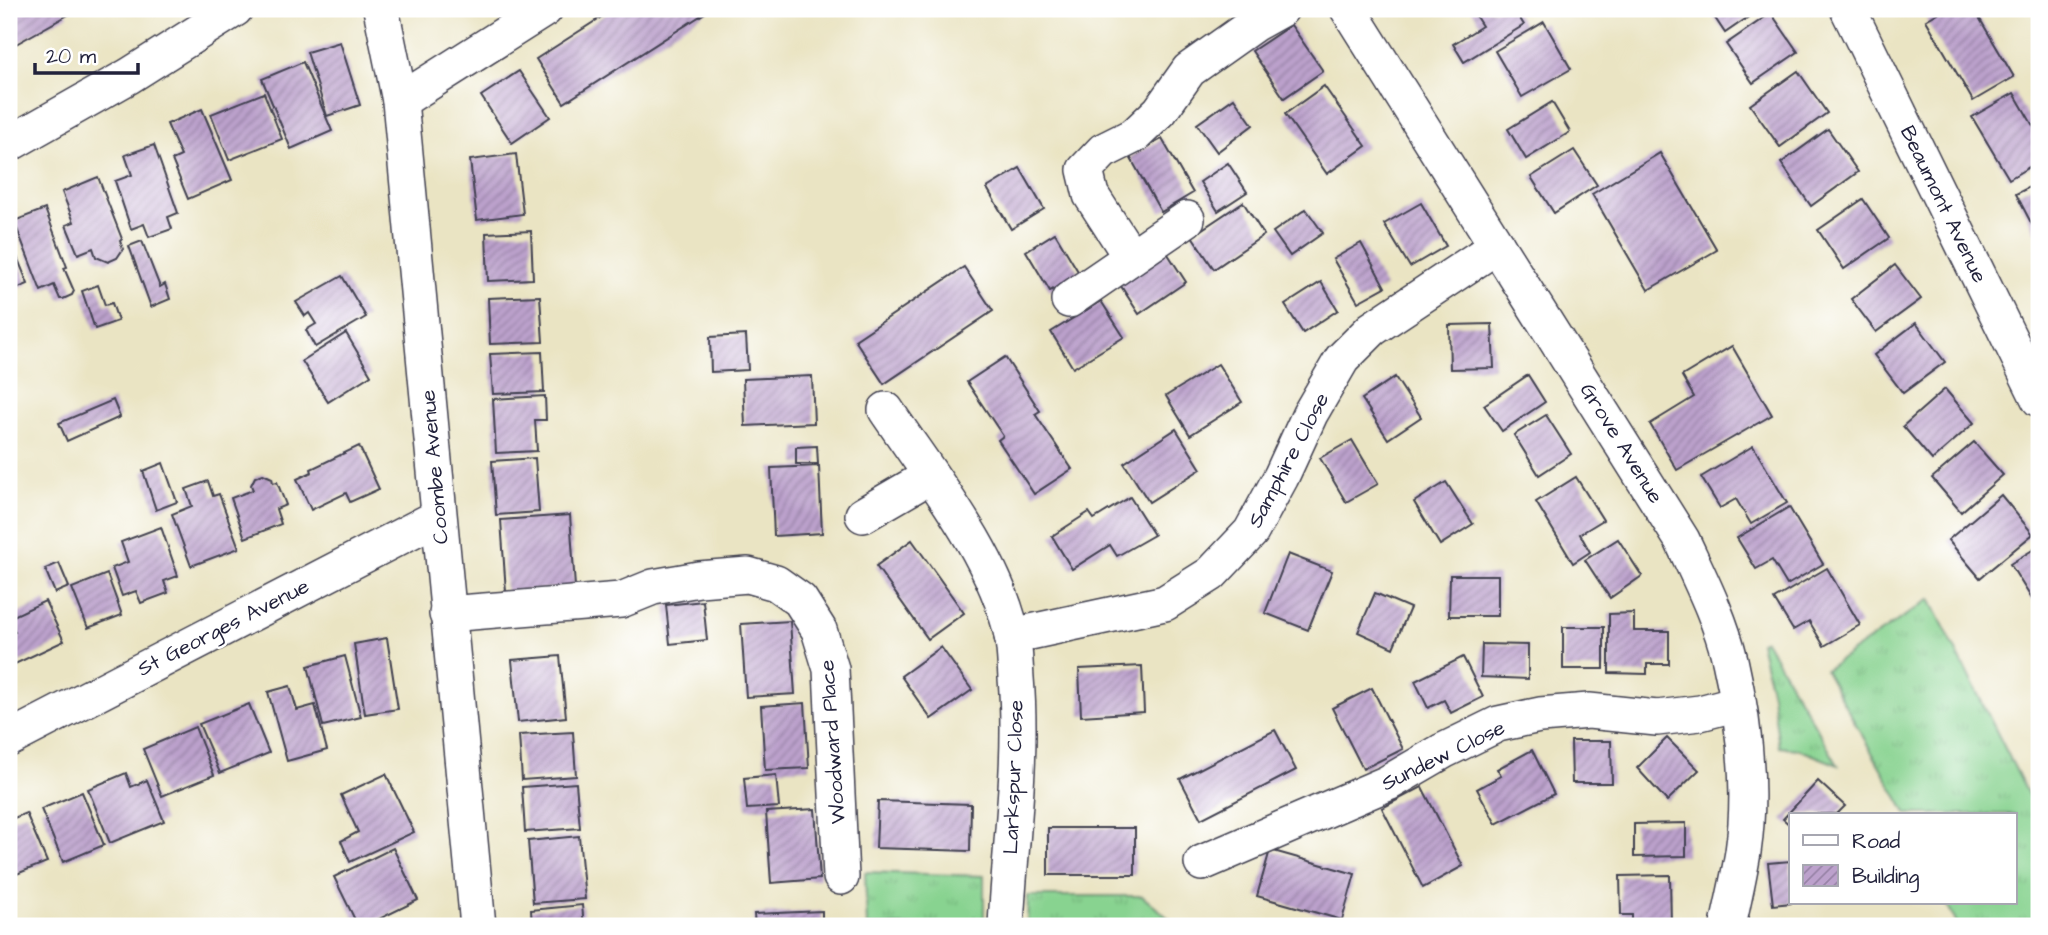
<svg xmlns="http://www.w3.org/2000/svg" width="2048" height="935" font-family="'Architects Daughter',sans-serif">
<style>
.grass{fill:url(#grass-tufts);stroke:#557a66;stroke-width:2}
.building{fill:url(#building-hatch)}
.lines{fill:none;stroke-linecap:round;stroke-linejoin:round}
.street-casing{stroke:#403f4f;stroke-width:38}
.street{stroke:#fff;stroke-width:35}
.labels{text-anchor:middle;stroke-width:5;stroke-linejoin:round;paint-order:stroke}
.street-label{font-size:21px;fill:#22223b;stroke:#fff}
</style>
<defs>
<pattern id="grass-tufts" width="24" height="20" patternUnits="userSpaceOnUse" patternTransform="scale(1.75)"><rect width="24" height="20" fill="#88d390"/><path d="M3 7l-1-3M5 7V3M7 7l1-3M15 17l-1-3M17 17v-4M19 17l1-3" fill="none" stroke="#75b57d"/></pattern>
<pattern id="building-hatch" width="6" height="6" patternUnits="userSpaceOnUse" patternTransform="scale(1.75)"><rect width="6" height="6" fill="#bca1cc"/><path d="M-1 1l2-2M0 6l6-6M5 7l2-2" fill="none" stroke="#9883a7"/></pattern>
</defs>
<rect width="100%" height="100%" fill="#fff"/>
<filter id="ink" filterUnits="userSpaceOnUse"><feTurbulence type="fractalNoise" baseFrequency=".0143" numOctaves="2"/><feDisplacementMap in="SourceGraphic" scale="14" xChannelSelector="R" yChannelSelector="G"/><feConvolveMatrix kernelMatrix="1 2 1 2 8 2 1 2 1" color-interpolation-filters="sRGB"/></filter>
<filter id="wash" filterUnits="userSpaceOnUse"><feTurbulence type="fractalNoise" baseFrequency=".00686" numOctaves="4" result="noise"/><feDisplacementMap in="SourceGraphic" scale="28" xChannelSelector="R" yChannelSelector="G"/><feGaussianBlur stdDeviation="1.57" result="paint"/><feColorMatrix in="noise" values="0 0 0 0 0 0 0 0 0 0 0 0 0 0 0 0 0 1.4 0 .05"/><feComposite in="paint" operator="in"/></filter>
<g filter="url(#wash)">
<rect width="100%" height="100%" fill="#eae4c3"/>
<g class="grass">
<polygon points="1930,599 2039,816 2039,926 1958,926 1946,902 2015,902 2015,814 1907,814 1825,670"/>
<polygon points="1765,640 1838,765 1798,749 1779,747 1772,695 1760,642"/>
<polygon points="865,872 984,876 984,926 867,926"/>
<polygon points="1028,896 1142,896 1178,926 1027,926"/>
</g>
<g id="blocks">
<g class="building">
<polygon points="9,9 64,9 68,15 16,44 9,32"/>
<polygon points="614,9 711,9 564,103 536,59"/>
<polygon points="1471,9 1514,9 1524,25 1464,62 1453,44 1482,26"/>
<polygon points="1709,9 1760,9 1725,33"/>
<polygon points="1945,9 1974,9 2014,77 1973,101 1926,20"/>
<polygon points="1771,13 1798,52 1753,83 1726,44"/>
<polygon points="1544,22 1571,69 1522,97 1495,51"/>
<polygon points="1291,25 1323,71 1284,98 1252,51"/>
<polygon points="340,42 360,105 327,116 307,52"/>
<polygon points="303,62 332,131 291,149 262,79"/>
<polygon points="519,71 550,117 512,143 481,96"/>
<polygon points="1798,71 1827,113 1780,147 1750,105"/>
<polygon points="1324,86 1366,146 1327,174 1285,114"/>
<polygon points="264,93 282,139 229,160 211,114"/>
<polygon points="2014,93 2039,136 2039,161 2009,179 1972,117"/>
<polygon points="1234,98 1253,125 1217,152 1197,124"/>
<polygon points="1552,102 1570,132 1526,159 1508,129"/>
<polygon points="202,109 232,180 188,199 172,160 181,156 167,124"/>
<polygon points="1828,129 1858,172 1811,206 1781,163"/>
<polygon points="1162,139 1193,193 1161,212 1130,157"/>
<polygon points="154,145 178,213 168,217 172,229 149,237 144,224 131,229 115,181 132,175 125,155"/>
<polygon points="1574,150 1597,185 1554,213 1531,177"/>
<polygon points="1660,153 1717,250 1648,290 1592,194"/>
<polygon points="516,154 523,214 477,220 470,160"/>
<polygon points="1228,163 1247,192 1218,211 1200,182"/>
<polygon points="1020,168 1044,209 1011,229 987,188"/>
<polygon points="98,177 122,239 120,241 123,249 117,258 108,262 96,257 93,248 78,254 66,225 74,222 62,192"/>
<polygon points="2039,182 2039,238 2016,194"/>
<polygon points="1863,199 1889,238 1844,269 1818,230"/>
<polygon points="1243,202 1264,235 1214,269 1192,236"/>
<polygon points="1421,203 1446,246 1410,267 1384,224"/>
<polygon points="45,209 67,267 64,268 74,291 72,295 63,299 60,299 54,285 41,291 14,221"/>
<polygon points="1306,209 1323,233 1290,256 1273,232"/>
<polygon points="531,231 533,279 488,281 486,233"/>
<polygon points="1055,233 1079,273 1050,291 1026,251"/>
<polygon points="9,237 28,284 9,292"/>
<polygon points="142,241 160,287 165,284 170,299 151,307 129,246"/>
<polygon points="1361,243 1385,287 1358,302 1333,259"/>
<polygon points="1166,251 1186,282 1139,314 1119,283"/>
<polygon points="1895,265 1921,299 1876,332 1851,299"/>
<polygon points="964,267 993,311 884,384 855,340"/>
<polygon points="342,276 366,317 315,347 306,330 316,324 309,313 305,316 296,302"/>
<polygon points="1321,282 1338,310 1303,333 1285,305"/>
<polygon points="98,285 105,305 112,303 118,321 95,329 82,291"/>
<polygon points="540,296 543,342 490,344 488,298"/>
<polygon points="1101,301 1124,337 1073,368 1051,332"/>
<polygon points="1916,323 1945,362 1903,393 1874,355"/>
<polygon points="1492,324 1494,368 1450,369 1449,325"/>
<polygon points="346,333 371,375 328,402 302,361"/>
<polygon points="746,335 748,370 711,372 710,337"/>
<polygon points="1732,346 1772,415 1677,470 1650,424 1694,397 1682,376"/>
<polygon points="542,352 544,392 493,394 490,354"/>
<polygon points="1005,357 1040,411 1035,414 1072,469 1034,494 998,440 1003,436 967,382"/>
<polygon points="1218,364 1242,402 1190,435 1166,396"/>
<polygon points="1528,375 1545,402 1502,431 1484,405"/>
<polygon points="812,376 814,423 745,426 743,379"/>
<polygon points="1395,377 1421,417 1388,439 1362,399"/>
<polygon points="1945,389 1974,423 1932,460 1903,426"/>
<polygon points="545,396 546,420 535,420 537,451 496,453 493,399"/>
<polygon points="113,400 120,417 67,441 59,423"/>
<polygon points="1546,415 1571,454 1539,475 1514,435"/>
<polygon points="1176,429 1201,469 1149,502 1124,463"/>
<polygon points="1352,440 1378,484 1346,502 1320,458"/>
<polygon points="1974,442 2003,475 1961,512 1932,478"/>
<polygon points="359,446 379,489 350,502 346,493 311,510 297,479 312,472 311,469"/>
<polygon points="817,446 818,464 796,464 796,447"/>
<polygon points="1753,446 1787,503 1751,524 1736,499 1720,508 1701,477"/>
<polygon points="535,458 539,512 496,515 492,461"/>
<polygon points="163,463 177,502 156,510 143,471"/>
<polygon points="819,466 822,533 774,536 771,468"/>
<polygon points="263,474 272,478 273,483 277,482 286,505 276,509 281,524 245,538 231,498 253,490 251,485 255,477"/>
<polygon points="1576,477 1603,520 1580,534 1590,552 1573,563 1536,502"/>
<polygon points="208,481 213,496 219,494 239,548 191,566 172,514 192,506 186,489"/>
<polygon points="1446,482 1473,524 1440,545 1414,502"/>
<polygon points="2001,495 2033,534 1980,578 1948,540"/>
<polygon points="1130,497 1154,535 1117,556 1110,545 1072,569 1052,536 1089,512 1094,519"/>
<polygon points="1789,507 1823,564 1787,585 1772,560 1756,569 1737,538"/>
<polygon points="570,515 575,587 506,592 501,520"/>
<polygon points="161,527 178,576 164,581 168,593 141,603 136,591 122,596 112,568 128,562 121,542"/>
<polygon points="1618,539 1642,576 1610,598 1585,560"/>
<polygon points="912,540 964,613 928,639 876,566"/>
<polygon points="2039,546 2039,606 2037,607 2010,564"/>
<polygon points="1288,554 1332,571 1308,630 1265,613"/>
<polygon points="59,563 69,587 55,593 45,569"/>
<polygon points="1827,568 1860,625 1824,646 1809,621 1793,630 1774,599"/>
<polygon points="107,574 122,615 88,628 72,588"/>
<polygon points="1450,575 1498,575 1498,616 1449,616"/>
<polygon points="1375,593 1410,608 1393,648 1358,632"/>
<polygon points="45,601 64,641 15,664 9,650 9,635 15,632 9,618"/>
<polygon points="703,601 707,640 670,644 666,605"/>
<polygon points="1634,613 1634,631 1669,631 1669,664 1647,664 1647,674 1609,673 1609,614"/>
<polygon points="790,621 795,694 746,697 741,624"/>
<rect x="1563" y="627" width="41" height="42"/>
<polygon points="387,638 398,709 365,714 354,644"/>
<polygon points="1482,644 1528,645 1528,679 1481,677"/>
<polygon points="941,647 972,690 931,719 901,676"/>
<polygon points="345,656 361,717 323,726 308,666"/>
<polygon points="560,656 566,717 518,722 512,660"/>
<polygon points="1463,657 1483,697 1451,713 1444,700 1428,708 1415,681"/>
<polygon points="1142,666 1144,712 1081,716 1079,669"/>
<polygon points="290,686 297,710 315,705 327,750 287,761 268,692"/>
<polygon points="1372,688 1403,749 1363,769 1332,708"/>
<polygon points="805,703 809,768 765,770 761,706"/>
<polygon points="249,704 269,753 220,773 199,724"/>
<polygon points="195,727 214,775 162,796 143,749"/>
<polygon points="1275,730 1296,770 1201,819 1180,779"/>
<polygon points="573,732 576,776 522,780 519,735"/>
<polygon points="1667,738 1699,770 1667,801 1637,768"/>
<polygon points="1571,741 1611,741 1612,783 1572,783"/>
<polygon points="1532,750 1554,794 1496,824 1477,789 1501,776 1497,769"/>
<polygon points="126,773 131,787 147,780 164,821 110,843 88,789"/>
<polygon points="386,774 414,832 350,862 341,841 358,832 341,795"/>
<polygon points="776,775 779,807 747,809 744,778"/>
<polygon points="1818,781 1845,806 1837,814 1791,814 1791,826 1783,819"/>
<polygon points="576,783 580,828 525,832 522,787"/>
<polygon points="1422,787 1463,866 1423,888 1382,808"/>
<polygon points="82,792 104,845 63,862 41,809"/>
<polygon points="878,801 971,804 970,851 876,848"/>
<polygon points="815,809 820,879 771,883 766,812"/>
<polygon points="26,813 47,862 9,877 9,820"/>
<polygon points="1686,823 1686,856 1634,857 1634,824"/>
<rect x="1048" y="828" width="87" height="47"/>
<polygon points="579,836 585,899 533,903 528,841"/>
<polygon points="393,848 418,900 365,926 358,926 334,877"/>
<polygon points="1270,850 1355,874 1342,920 1257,896"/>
<polygon points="1791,861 1791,903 1773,905 1768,863"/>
<polygon points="1670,875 1671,926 1632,926 1632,915 1621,915 1620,876"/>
<polygon points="582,905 584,926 532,926 531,910"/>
<polygon points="822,911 822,926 755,926 754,914"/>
</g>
</g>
</g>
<g filter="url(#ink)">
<use href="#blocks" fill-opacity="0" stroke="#403f4f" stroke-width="2"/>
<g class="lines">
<g class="street-casing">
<g id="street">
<polyline points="381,9 400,101 478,926"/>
<path d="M1348,9l334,531c18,39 38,78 48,120 14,61 22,130 13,192 -4,25 -10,50 -15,74"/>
<polyline points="1848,9 2039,399"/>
<polyline points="400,101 545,9"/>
<polyline points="9,144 129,76 235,9"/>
<polyline points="1131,257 1091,195 1085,170 1103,151 1135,135 1160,111 1189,70 1254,24 1281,9"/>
<polyline points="1069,300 1187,219"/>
<path d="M886,410c45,67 109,146 126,225 3,14 3,29 4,43 7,83 -6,165 -10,248"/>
<polyline points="863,515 930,476"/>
<polyline points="447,614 621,600 653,587 699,579 748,575 776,583 800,600 819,630 831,669 841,877"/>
<polyline points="1012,636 1165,603 1211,574 1251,532 1281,477 1310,414 1342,359 1372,329 1497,246"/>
<polyline points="9,739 438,517"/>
<polyline points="1202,863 1388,783 1443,751 1498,724 1540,715 1589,711 1657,718 1700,713 1738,703"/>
</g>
</g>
<use href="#street" class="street"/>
</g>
</g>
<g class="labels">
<g class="street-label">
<text transform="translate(1944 204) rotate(64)" y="7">Beaumont Avenue</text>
<text transform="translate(1622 443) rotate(58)" y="7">Grove Avenue</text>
<text transform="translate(1288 460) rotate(-62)" y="7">Samphire Close</text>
<text transform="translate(434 467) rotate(-95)" y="7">Coombe Avenue</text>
<text transform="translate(223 627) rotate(-27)" y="7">St Georges Avenue</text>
<text transform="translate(832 742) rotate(-94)" y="7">Woodward Place</text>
<text transform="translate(1443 755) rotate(-26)" y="7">Sundew Close</text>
<text transform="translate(1013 777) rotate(-88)" y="7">Larkspur Close</text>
</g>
</g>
<rect width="2048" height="935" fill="none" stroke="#fff" stroke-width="35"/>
<rect x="1789" y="813" width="228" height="91" fill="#ffffff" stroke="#a7a7b1" stroke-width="2"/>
<rect x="1803" y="835" width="35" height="10" fill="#ffffff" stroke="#a7a7b1" stroke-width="2"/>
<text x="1852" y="848" font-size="21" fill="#22223b">Road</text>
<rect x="1803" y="865" width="35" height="21" fill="url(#building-hatch)" stroke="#a7a7b1" stroke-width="2"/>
<text x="1852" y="883" font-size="21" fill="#22223b">Building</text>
<path d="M35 63v10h103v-10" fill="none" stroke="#22223b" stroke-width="3.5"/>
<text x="46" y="63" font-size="21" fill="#22223b" stroke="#ffffff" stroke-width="5" paint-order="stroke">20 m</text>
</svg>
